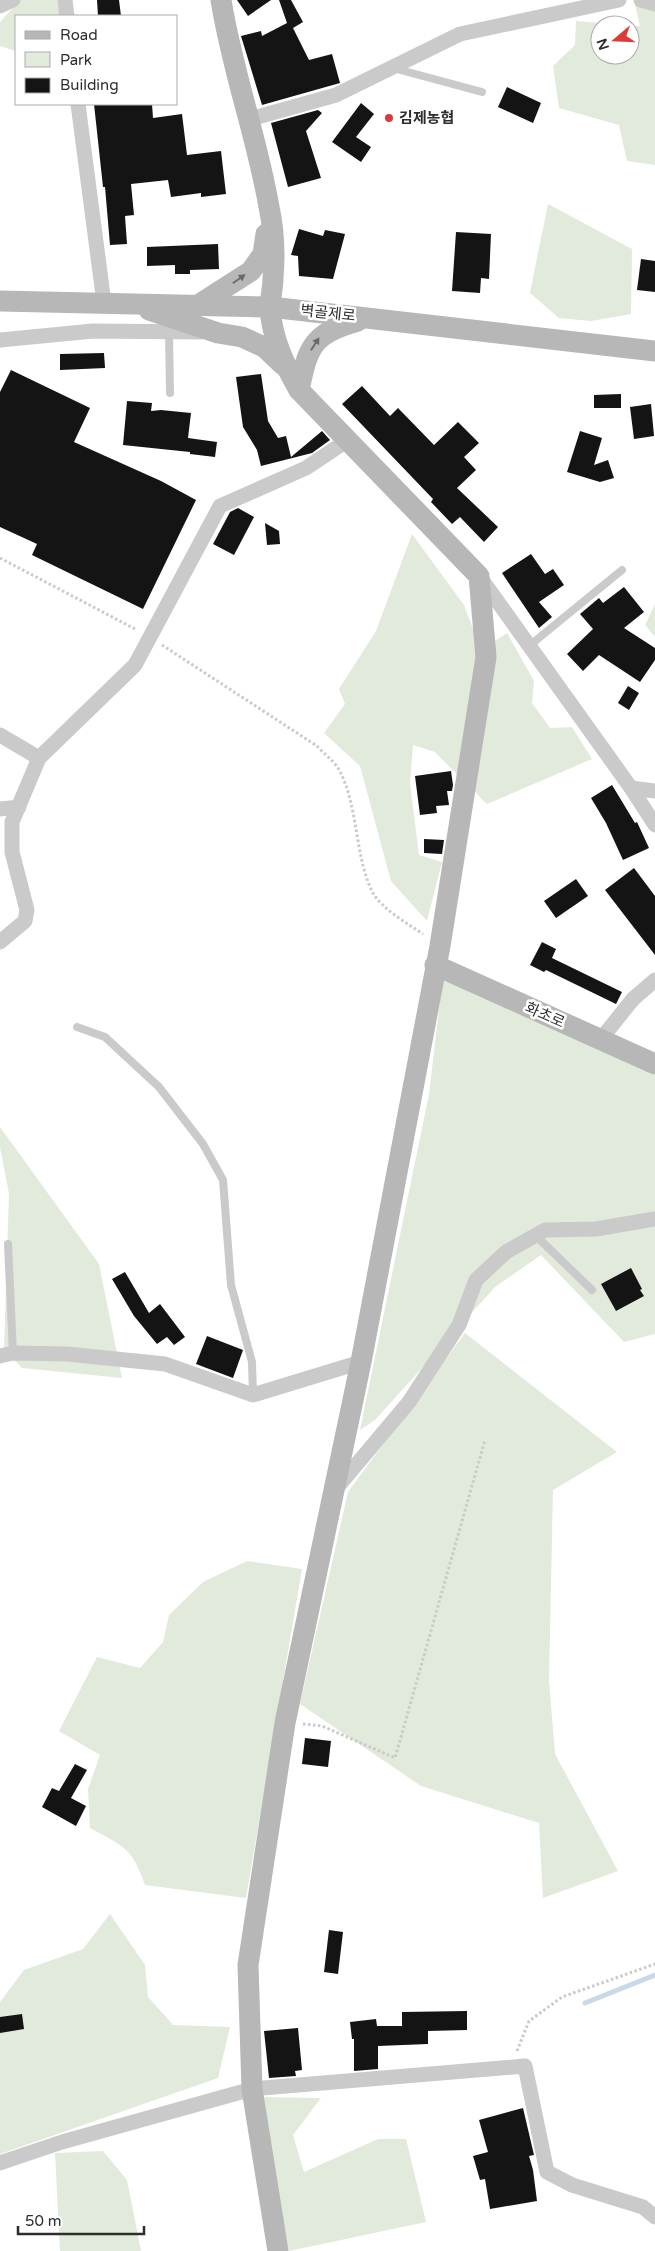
<svg xmlns="http://www.w3.org/2000/svg" width="655" height="2251" font-family="'Varela Round','Noto Sans KR',sans-serif">
<style>
.green{fill:#e1eadb}
.lines{fill:none;stroke-linecap:round;stroke-linejoin:round}
.stream{stroke:#c8d9e9;stroke-width:5}
.building{fill:#141414}
.path{stroke:#cacaca;stroke-width:3;stroke-dasharray:2.5 2.5;stroke-linecap:butt}
.lane{stroke:#cacaca;stroke-width:8}
.street{stroke:#cacaca;stroke-width:15}
.secondary{stroke:#b7b7b7;stroke-width:21}
.oneway{fill:#6b6b6b}
.poi-dot{fill:#db3b38;stroke:#fff;stroke-width:2}
.labels{text-anchor:middle;stroke-width:5;stroke-linejoin:round;paint-order:stroke}
.poi-label{font-size:15px;font-weight:bold;fill:#2d2d2d;stroke:#fff;text-anchor:start}
.street-label{font-size:15px;fill:#2d2d2d;stroke:#fff}
</style>
<rect width="100%" height="100%" fill="#fff"/>
<g class="green">
<polygon points="0,0 71,0 69,16 16,16 16,51 0,46 0,22 14,7"/>
<polygon points="634,0 655,0 655,165 627,161 619,125 559,108 553,66 575,45 576,21 624,25 600,25 600,55 630,55 630,26 640,26"/>
<polygon points="548,204 632,249 631,314 591,321 559,318 530,293"/>
<polygon points="412,534 464,605 481,650 507,633 534,681 532,703 550,728 572,727 592,759 487,804 435,752 413,745 410,783 419,855 442,862 427,921 391,881 360,766 324,733 345,704 339,689 376,631"/>
<polygon points="655,604 655,637 645,625"/>
<polygon points="443,976 595,1046 655,1075 655,1334 624,1342 541,1255 495,1287 375,1420 360,1430 429,1094"/>
<polygon points="0,1127 99,1264 122,1378 22,1368 4,1349 9,1194 0,1147"/>
<polygon points="465,1333 617,1452 553,1490 549,1681 555,1754 618,1871 543,1898 539,1823 421,1786 300,1704 348,1492"/>
<path d="M247,1561l55,8 -56,329 -101,-13c-13,-38 -21,-38 -55,-57l-2,-39 12,-34 -41,-24 38,-74 43,11 23,-26 6,-27 34,-33z"/>
<polygon points="110,1914 145,1965 148,1997 173,2025 230,2027 218,2078 0,2154 0,2002 24,1970 83,1949"/>
<polygon points="260,2097 321,2098 293,2135 304,2172 378,2139 406,2139 426,2222 289,2251"/>
<polygon points="103,2151 127,2180 141,2251 60,2251 55,2153"/>
</g>
<g class="lines">
<polyline class="stream" points="585,2003 655,1975"/>
</g>
<g class="building">
<polygon points="97,0 119,0 121,16 98,16"/>
<polygon points="237,0 271,0 248,16"/>
<polygon points="279,0 291,0 303,22 293,28 309,60 332,54 340,83 262,105 241,36 261,31 262,36 287,23"/>
<polygon points="507,87 541,103 533,123 498,107"/>
<polygon points="361,103 374,114 356,137 371,147 361,162 332,142"/>
<polygon points="94,104 152,104 153,118 182,114 187,155 221,151 226,194 201,197 201,193 171,197 168,180 131,184 134,215 125,216 127,244 110,245 105,187 103,187"/>
<polygon points="318,110 322,113 306,131 321,178 288,187 271,123"/>
<polygon points="299,229 323,236 325,230 345,234 333,279 299,276 298,256 291,255"/>
<polygon points="456,232 491,234 489,279 481,278 480,293 452,291"/>
<polygon points="218,244 219,269 190,270 190,274 175,274 175,265 147,266 147,247"/>
<polygon points="641,259 655,261 655,292 637,290"/>
<polygon points="104,353 105,368 60,370 60,354"/>
<polygon points="11,370 90,408 74,442 161,481 196,500 143,609 32,555 37,544 0,527 0,392"/>
<polygon points="261,374 268,421 278,438 286,436 291,457 322,431 330,440 312,453 261,466 257,450 243,427 236,377"/>
<polygon points="362,386 390,416 398,408 434,445 458,422 479,443 464,457 476,470 457,488 498,527 484,542 460,517 452,524 431,502 433,499 342,404"/>
<polygon points="621,394 621,408 594,408 594,395"/>
<polygon points="127,401 152,403 151,411 161,410 191,413 188,438 217,442 215,457 190,454 190,452 123,445"/>
<polygon points="651,404 654,436 634,439 630,407"/>
<polygon points="580,431 602,438 594,465 608,460 614,478 600,482 567,472"/>
<polygon points="238,508 254,517 234,555 213,544 230,512"/>
<polygon points="265,523 279,531 280,544 267,545"/>
<polygon points="531,554 545,574 553,569 564,585 539,602 552,617 539,628 502,573"/>
<polygon points="624,587 644,612 624,628 655,648 655,660 640,682 599,655 583,671 567,654 593,629 580,614 599,598 603,603"/>
<polygon points="628,686 639,693 629,710 618,703"/>
<polygon points="451,771 453,785 452,791 447,791 449,805 436,806 437,813 420,815 415,776"/>
<polygon points="612,785 635,823 637,822 649,848 623,860 606,823 591,798"/>
<polygon points="424,839 444,840 442,854 424,853"/>
<polygon points="634,868 655,896 655,955 605,890"/>
<polygon points="576,879 588,896 556,918 544,901"/>
<polygon points="542,942 556,949 552,958 622,992 616,1004 546,970 544,972 530,965"/>
<polygon points="631,1268 642,1289 640,1290 644,1296 616,1311 601,1284"/>
<polygon points="125,1272 149,1313 160,1304 185,1337 174,1345 167,1337 157,1344 134,1316 112,1279"/>
<polygon points="207,1336 243,1350 233,1378 196,1364"/>
<polygon points="305,1738 331,1741 328,1767 302,1764"/>
<polygon points="75,1764 87,1770 71,1798 86,1806 76,1826 42,1807 52,1788 59,1791"/>
<polygon points="329,1930 343,1932 338,1974 324,1972"/>
<polygon points="467,2011 467,2030 428,2031 428,2044 378,2046 378,2069 354,2071 354,2039 352,2039 350,2022 376,2019 377,2026 402,2026 402,2012"/>
<polygon points="22,2014 24,2029 0,2033 0,2017"/>
<polygon points="298,2028 302,2070 295,2071 296,2076 269,2078 264,2031"/>
<polygon points="523,2108 534,2155 529,2156 533,2170 537,2201 490,2209 485,2179 480,2180 473,2156 488,2152 479,2120"/>
</g>
<g class="lines">
<g class="path">
<polyline points="0,558 137,630"/>
<path d="M162,645l155,101c6,7 16,14 21,22 21,36 16,89 35,125 9,16 35,31 50,41"/>
<polyline points="303,1724 322,1726 395,1758 485,1440"/>
<polyline points="517,2051 529,2021 562,1997 655,1964"/>
</g>
<g class="lane">
<polyline points="393,68 482,92"/>
<polyline points="169,332 170,393"/>
<polyline points="529,646 622,570"/>
<polyline points="77,1027 105,1037 159,1087 203,1144 223,1180 231,1285 252,1362 253,1395"/>
<polyline points="535,1235 592,1290"/>
<polyline points="8,1244 13,1353"/>
</g>
<g class="street">
<polyline points="65,0 67,16"/>
<polyline points="641,0 655,4"/>
<polyline points="0,6 13,0"/>
<polyline points="78,104 104,303"/>
<polyline points="250,119 336,95 460,34 619,0"/>
<polyline points="0,340 93,331 201,332"/>
<polyline points="480,577 631,788 655,825"/>
<polyline points="0,735 39,758"/>
<polyline points="631,788 655,791"/>
<polyline points="0,809 19,807"/>
<polyline points="0,942 25,921 27,910 12,852 12,822 39,758 135,665 220,506 306,468 348,440"/>
<polyline points="601,1039 633,999 655,980"/>
<polyline points="0,1356 13,1353 67,1354 165,1364 253,1395 361,1362"/>
<polyline points="335,1490 409,1402 459,1325 476,1280 506,1252 545,1230 596,1229 655,1219"/>
<polyline points="0,2163 62,2142 252,2089 525,2066 547,2172 572,2185 643,2207 655,2217"/>
</g>
<g class="secondary">
<path d="M221,0c11,70 36,137 48,207 5,23 6,47 4,71 0,10 -3,21 -3,30 2,30 14,56 29,82l180,186 7,81 -46,289 -79,416 -76,361 -37,242 4,124 26,162"/>
<polyline points="0,301 270,307 655,351"/>
<polyline points="198,305 251,271 263,254 266,234"/>
<polyline points="149,310 218,333 242,337 264,347 283,365"/>
<path d="M299,390c9,-44 14,-57 59,-69"/>
<polyline points="435,965 655,1064"/>
</g>
</g>
<defs><path id="oneway-solid" d="M-6-.8H1V-3.2L6.5 0L1 3.2V.8H-6Z" transform="scale(1.25)"/></defs>
<g class="oneway">
<use href="#oneway-solid" transform="translate(239 279) rotate(-35)"/>
<use href="#oneway-solid" transform="translate(315 344) rotate(-57)"/>
</g>
<circle class="poi-dot" cx="389" cy="118" r="5"/>
<g class="labels">
<g class="poi-label">
<text x="399" y="123">김제농협</text>
</g>
<g class="street-label">
<text transform="translate(328 313) rotate(6)" y="5">벽골제로</text>
<text transform="translate(545 1015) rotate(24)" y="5">화초로</text>
</g>
</g>
<rect x="15" y="15" width="162" height="90" fill="#ffffff" stroke="#ababab"/>
<rect x="25" y="31" width="25" height="8" fill="#b7b7b7" stroke="#ababab"/>
<text x="60" y="40" font-size="15" fill="#2d2d2d">Road</text>
<rect x="25" y="52" width="25" height="15" fill="#e1eadb" stroke="#ababab"/>
<text x="60" y="65" font-size="15" fill="#2d2d2d">Park</text>
<rect x="25" y="78" width="25" height="15" fill="#141414" stroke="#ababab"/>
<text x="60" y="90" font-size="15" fill="#2d2d2d">Building</text>
<g transform="translate(615 40) rotate(251)"><circle r="24" fill="#ffffff" stroke="#ababab"/>
<path d="M0-4L9 19L0 12L-9 19Z" fill="#db3b38"/>
<text y="-8" font-size="14" font-weight="bold" text-anchor="middle" fill="#2d2d2d">N</text>
</g>
<path d="M18 2226v8h126v-8" fill="none" stroke="#2d2d2d" stroke-width="2.5"/>
<text x="25" y="2226" font-size="15" fill="#2d2d2d" stroke="#ffffff" stroke-width="4" paint-order="stroke">50 m</text>
</svg>
